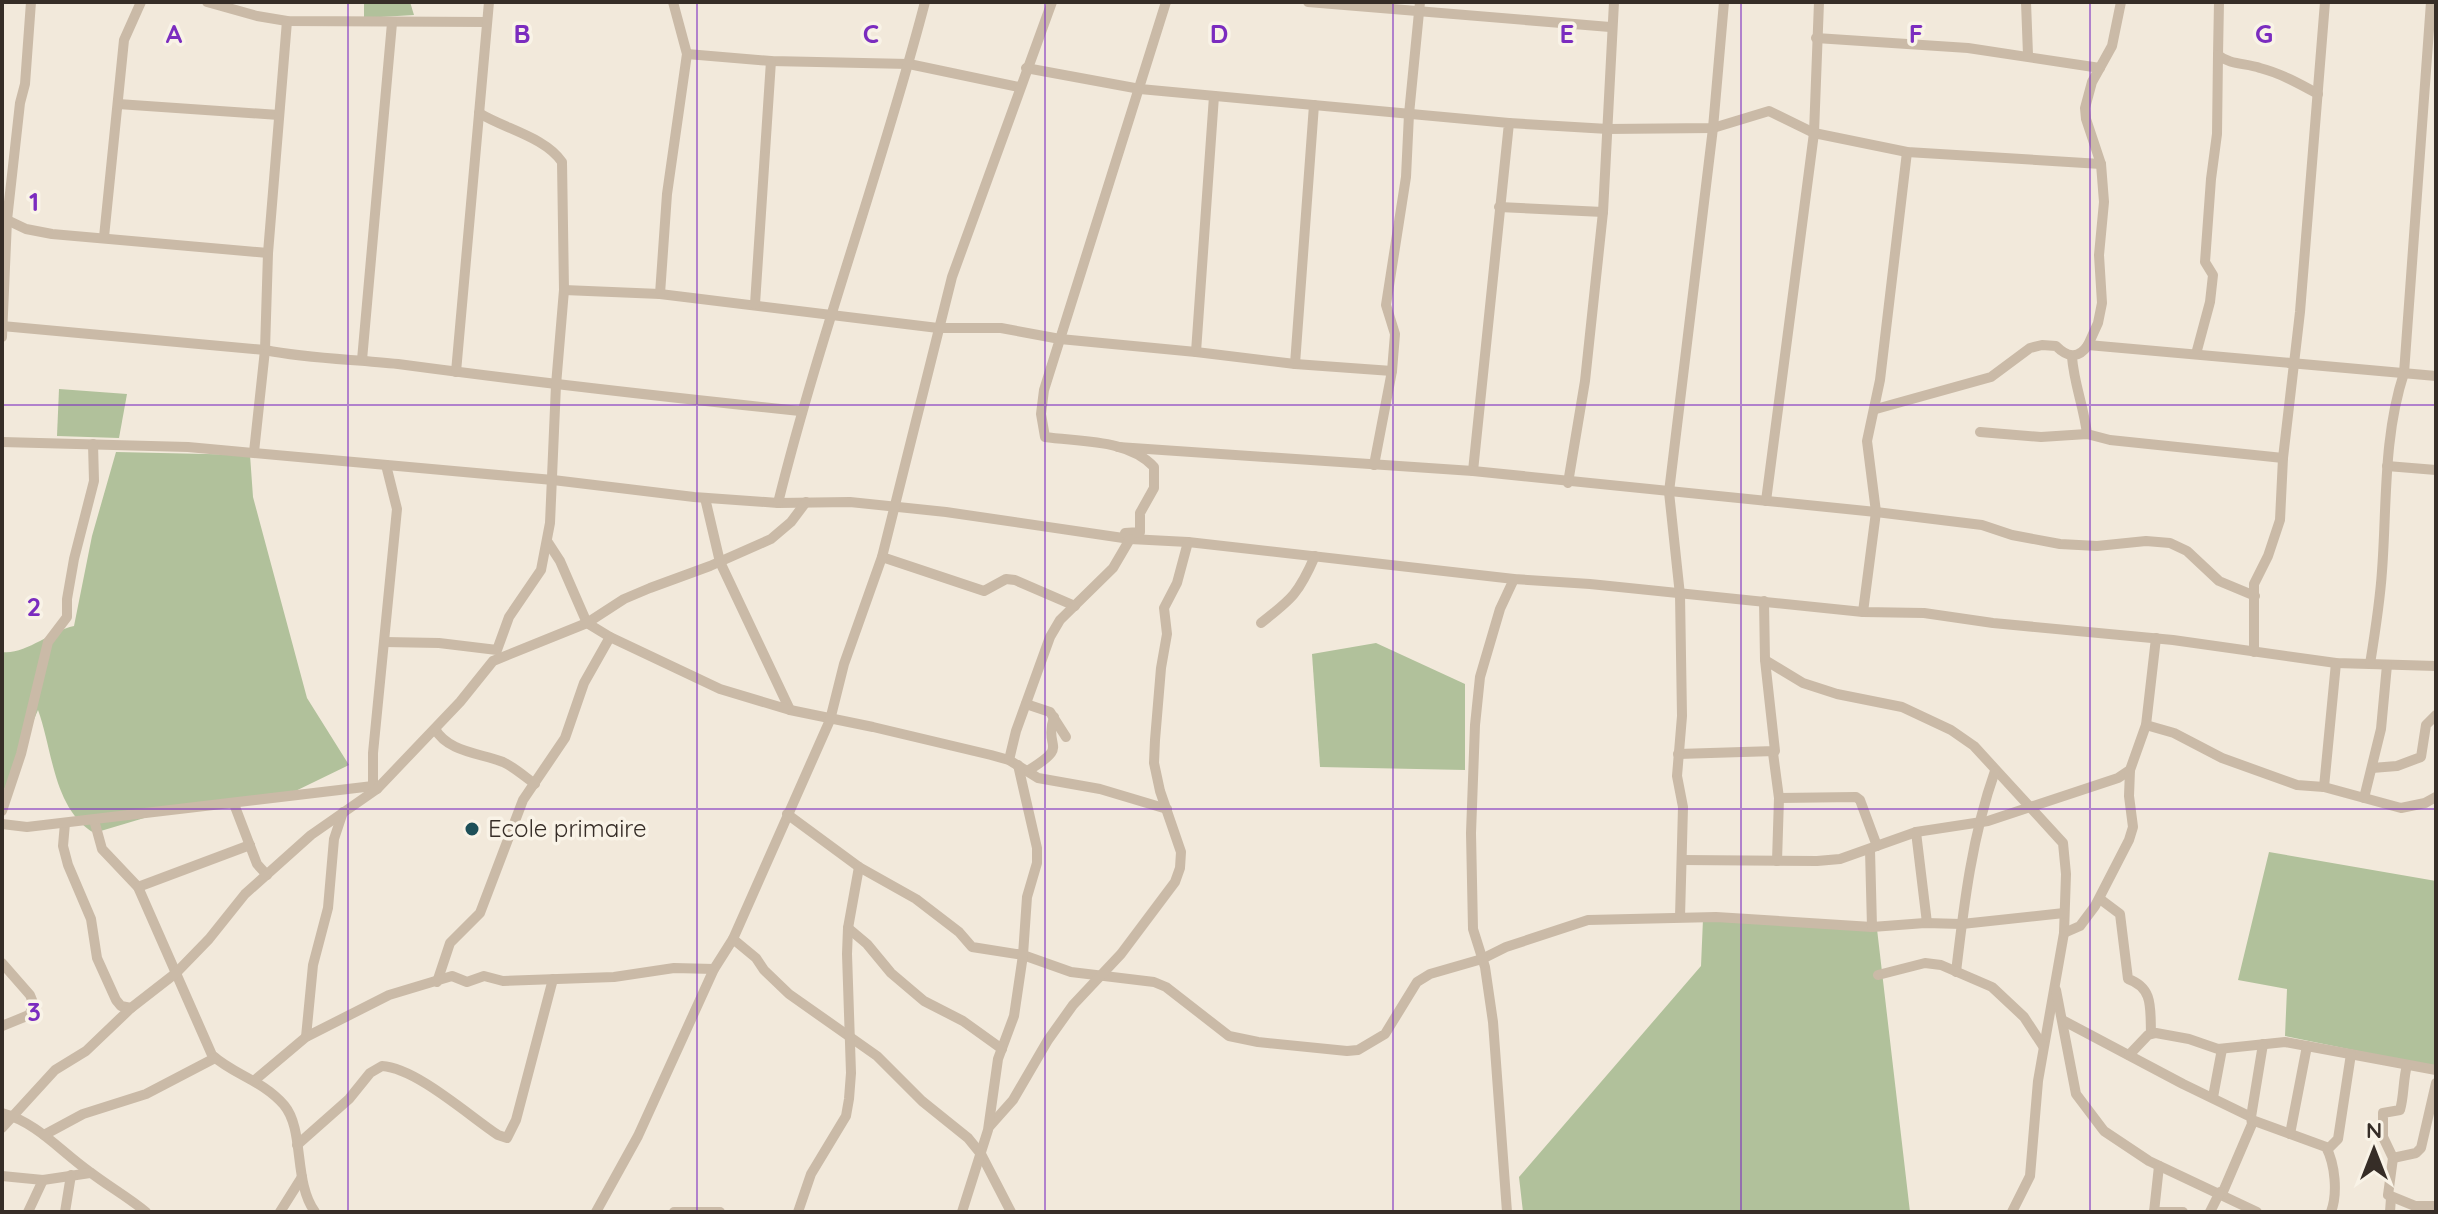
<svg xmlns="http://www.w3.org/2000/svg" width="2438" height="1214" font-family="Quicksand,sans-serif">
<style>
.green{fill:#b1c19b}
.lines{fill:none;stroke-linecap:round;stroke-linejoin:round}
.minor{stroke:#cabaa7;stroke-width:10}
.grid{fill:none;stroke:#7b2cbf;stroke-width:2;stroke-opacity:0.55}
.poi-dot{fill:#1d4f58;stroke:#f9f3e7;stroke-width:3}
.labels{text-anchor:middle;stroke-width:7;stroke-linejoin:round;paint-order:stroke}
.poi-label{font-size:24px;fill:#362d27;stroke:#f9f3e7;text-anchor:start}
.grid-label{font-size:26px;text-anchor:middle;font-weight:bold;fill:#7b2cbf;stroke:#f9f3e7;stroke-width:7;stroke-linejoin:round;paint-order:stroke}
</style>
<rect width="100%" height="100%" fill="#f2e9db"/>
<g class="green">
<polygon points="364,2 410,2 414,15 364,18"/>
<polygon points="59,389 127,394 119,438 57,436"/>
<path d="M116,452l134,3 3,42 54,201 42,67 -72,35 -116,13 -67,20c-41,-25 -41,-82 -56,-123l-36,85v-143c24,3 48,-21 72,-26l18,-90z"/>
<polygon points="1376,643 1465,684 1465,770 1320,767 1312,654"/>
<polygon points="2269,852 2436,881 2436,1067 2285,1036 2287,989 2238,980"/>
<polygon points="1703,919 1877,929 1910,1212 1523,1212 1519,1177 1701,966"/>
</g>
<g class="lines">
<g class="minor">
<polyline points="207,2 257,16 287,21 487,22"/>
<polyline points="1308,2 1610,27"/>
<polyline points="2026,2 2028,55"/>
<path d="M2219,2l-1,53c12,10 28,8 42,13 20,5 40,16 58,26"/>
<polyline points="1816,38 1968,48 2100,68"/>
<polyline points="687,54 771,61 909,64 1019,87"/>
<polyline points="1026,68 1140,89 1509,123 1473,471"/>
<polyline points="118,104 279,115"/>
<polyline points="1509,123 1608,129 1713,128 1769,111 1814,133 1907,152 2101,164"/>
<polyline points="1499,207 1603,212"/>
<polyline points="7,220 26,229 52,234 268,253"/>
<polyline points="104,237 124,40 141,2"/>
<polyline points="564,290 660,294 938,328 1001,328 1060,339 1196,352 1295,364 1392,371"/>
<polyline points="660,294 667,194 687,54 673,2"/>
<polyline points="755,304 771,61"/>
<path d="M2,326l263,24c44,9 89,9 133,14 134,18 268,33 402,47"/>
<polyline points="2,337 7,220 20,103 25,84 31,2"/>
<polyline points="2088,345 2098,323 2102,303 2099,255 2104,202 2101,164 2086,119 2085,108 2092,82 2112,46 2121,2"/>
<polyline points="1196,352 1214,96"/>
<polyline points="2196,354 2210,302 2213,275 2205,262 2211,179 2217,134 2218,55"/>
<path d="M2072,357c2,27 12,50 15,77"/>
<polyline points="362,360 392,23"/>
<polyline points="1295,364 1314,105"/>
<polyline points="456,372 489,2"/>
<path d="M1876,409l115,-32 39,-29 12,-3 14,1c11,11 22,14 32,-1l348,31"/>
<polyline points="1980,432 2041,437 2087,434 2110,440 2283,458"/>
<polyline points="2,442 188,447 553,480 694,497 778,503 850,502 946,512 1130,539 1188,542 1514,579 1590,584 1863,612 1924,613 1993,623 2173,640 2336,663 2436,666"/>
<polyline points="1118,447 1473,471 1876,512 1982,525 2012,535 2060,544 2097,546 2146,541 2170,543 2187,551 2219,581 2255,596"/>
<polyline points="254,452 265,350 268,253 287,21"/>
<polyline points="1374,465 1392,371 1395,334 1386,305 1406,177 1409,114 1420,2"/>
<polyline points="2387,466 2436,470"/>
<polyline points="1568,483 1585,381 1603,212 1614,2"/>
<polyline points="705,498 720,562 790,710"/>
<polyline points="1766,501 1814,133 1819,2"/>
<path d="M778,503c42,-169 103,-332 147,-501"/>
<path d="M1125,533l15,-1v-19l14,-25v-21c-25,-28 -74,-25 -109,-30l-4,-23 3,-24 122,-388"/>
<polyline points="547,541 560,561 587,623 610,637 720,689 790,710 873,727 991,755 1009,760 1038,778 1100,789 1167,809"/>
<polyline points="882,557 984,591 1006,579 1015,580 1075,606"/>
<polyline points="1764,601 1765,660 1803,683 1837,694 1902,707 1951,730 1974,746 2063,843 2066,874 2064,933 2038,1081 2030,1176 2012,1212"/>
<polyline points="1863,612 1876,512 1867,441 1880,380 1907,152"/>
<path d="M1261,623c31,-24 38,-30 54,-67"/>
<path d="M385,642l54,1 58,7 12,-33 32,-47 9,-47 6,-138 8,-95 -2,-128c-17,-25 -57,-33 -83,-49"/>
<polyline points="2254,652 2254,584 2268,556 2280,520 2283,458 2300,312 2325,2"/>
<path d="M2370,664c5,-31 10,-62 12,-93 5,-66 1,-134 22,-198l27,-371"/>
<polyline points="1026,704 1050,712 1066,737"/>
<polyline points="2146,725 2174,733 2222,758 2297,785 2324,787 2401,808 2425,803 2436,797"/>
<path d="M435,729c13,23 45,24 68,33 11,5 22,15 32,22"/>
<polyline points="1773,753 1779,798 1777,861"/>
<polyline points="1678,754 1775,751 1765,660"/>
<polyline points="1009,760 1016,731 1050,637 1060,620 1113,568 1130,539"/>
<polyline points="2372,768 2397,766 2421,757 2426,725 2436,715"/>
<path d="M1029,770c42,-26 14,-20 25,-53"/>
<polyline points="373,786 373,753 397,509 386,465"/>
<polyline points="2324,787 2336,663"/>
<polyline points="1779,798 1856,797 1860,800 1877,846"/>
<polyline points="2364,798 2381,729 2387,665"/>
<polyline points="234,804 257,864 267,875"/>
<polyline points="2,811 21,754 48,642 67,617 67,599 74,559 94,481 93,444"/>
<polyline points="787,814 859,867 916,899 959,932 972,947 1023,955 1071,972 1154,982 1166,987 1229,1036 1258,1042 1347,1051 1358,1050 1385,1034 1417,982 1430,974 1482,959 1506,947 1588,920 1716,917 1872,927 1925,923 1962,924 2064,913"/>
<path d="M94,820l8,29 36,38 74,168c22,20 50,25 72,50 21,25 9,77 31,107"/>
<polyline points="65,823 63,846 68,865 91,919 97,958 116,1000 121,1006 131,1008"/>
<polyline points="2,824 27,827 373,786 377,789"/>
<polyline points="1916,832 1927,923"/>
<polyline points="1870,850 1872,927"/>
<polyline points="1682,860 1817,861 1840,859 1916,832 1988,821 2118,778 2130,770 2146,725 2156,638"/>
<polyline points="138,887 250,845"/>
<path d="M2100,899l20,15 8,65c26,9 22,30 23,54"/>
<polyline points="1680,917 1683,807 1677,776 1682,716 1680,595 1669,492 1713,128 1724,2"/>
<polyline points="848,928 867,944 891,973 924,1001 963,1021 1002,1049"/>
<polyline points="2064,933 2080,926 2095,906 2129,840 2133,827 2129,796 2130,770"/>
<polyline points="733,939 756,958 764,970 789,994 877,1056 922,1101 968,1138 981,1154 1011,1212"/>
<polyline points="2,963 30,995 34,1005 29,1015 2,1026"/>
<path d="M1956,972c8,-68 16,-136 39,-201"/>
<polyline points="1878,975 1925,963 1941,965 1992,987 2024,1017 2043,1046"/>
<polyline points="437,982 450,943 480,913 523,800 565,738 584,683 610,637"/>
<polyline points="2056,990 2076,1094 2104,1131 2149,1161 2257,1212"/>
<polyline points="2064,1021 2183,1084 2251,1117 2252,1124 2222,1194"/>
<polyline points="306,1037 313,965 328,908 334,839 343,812"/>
<polyline points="2129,1055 2148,1035 2156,1033 2189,1039 2218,1049 2285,1042 2436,1070"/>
<path d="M2407,1065c-4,15 -3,32 -7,45l-17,3v24l10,21 -5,37 27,11h21"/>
<polyline points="255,1080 306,1037 389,995 452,976 467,982 484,976 503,981 614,977 674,968 714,969"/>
<polyline points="2213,1097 2222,1049"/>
<path d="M2,1113c36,10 58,38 88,59 18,14 38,25 56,40"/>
<polyline points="2251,1117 2263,1044"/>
<path d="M2252,1120l74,27c9,17 12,46 5,65"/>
<polyline points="989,1127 1013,1100 1048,1040 1073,1005 1121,954 1175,882 1180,868 1181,852 1160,791 1154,763 1155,740 1161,668 1167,634 1164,608 1177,583 1188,542"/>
<polyline points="2,1128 55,1070 86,1051 131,1008 176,973 209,939 245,894 311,835 377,789 460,702 493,661 587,623 624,599 650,588 710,566 771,539 791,522 806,502"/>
<polyline points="2290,1134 2307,1046"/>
<polyline points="44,1135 83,1114 146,1094 215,1058"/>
<path d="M297,1145l52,-46 21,-26 12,-7c34,2 86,49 116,69l9,3 9,-18 37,-141"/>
<polyline points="2328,1149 2338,1139 2351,1054"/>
<polyline points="2393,1158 2416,1153 2421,1148 2436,1083"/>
<polyline points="2,1176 43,1180 90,1173"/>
<polyline points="28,1212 43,1180"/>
<polyline points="65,1212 71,1175"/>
<polyline points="280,1212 302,1177"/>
<polyline points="596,1212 638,1136 714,969 733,939 830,720 844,664 882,557 952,277 1052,2"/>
<polyline points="674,1212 720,1212"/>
<polyline points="798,1212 811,1174 846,1116 849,1099 851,1073 847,954 848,928 859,867"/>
<polyline points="962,1212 988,1130 998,1059 1014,1016 1023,955 1027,897 1037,863 1037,848 1018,765"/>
<polyline points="1507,1212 1493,1022 1485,967 1473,929 1471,833 1475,725 1480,677 1500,609 1514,579"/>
<polyline points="2154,1212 2159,1166"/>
<polyline points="2154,1212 2183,1212"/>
<polyline points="2210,1212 2220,1192"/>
<polyline points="2390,1212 2391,1198"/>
</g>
</g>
<path class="grid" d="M348,2v1210M697,2v1210M1045,2v1210M1393,2v1210M1741,2v1210M2090,2v1210M2,405h2434M2,809h2434"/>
<circle class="poi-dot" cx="472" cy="829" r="8"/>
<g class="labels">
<g class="poi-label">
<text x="488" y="837">Ecole primaire</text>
</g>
</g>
<g class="grid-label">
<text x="174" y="43">A</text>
<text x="522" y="43">B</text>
<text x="871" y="43">C</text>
<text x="1219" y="43">D</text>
<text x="1567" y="43">E</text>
<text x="1916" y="43">F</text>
<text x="2264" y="43">G</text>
<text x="34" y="211">1</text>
<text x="34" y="616">2</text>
<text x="34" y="1021">3</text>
</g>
<rect width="2438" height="1214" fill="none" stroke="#362d27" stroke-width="8"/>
<g transform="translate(2374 1150)" stroke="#f9f3e7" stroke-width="6" paint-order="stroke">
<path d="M0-6L14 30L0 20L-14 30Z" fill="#362d27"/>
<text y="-12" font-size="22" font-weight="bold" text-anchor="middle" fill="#362d27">N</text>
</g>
</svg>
